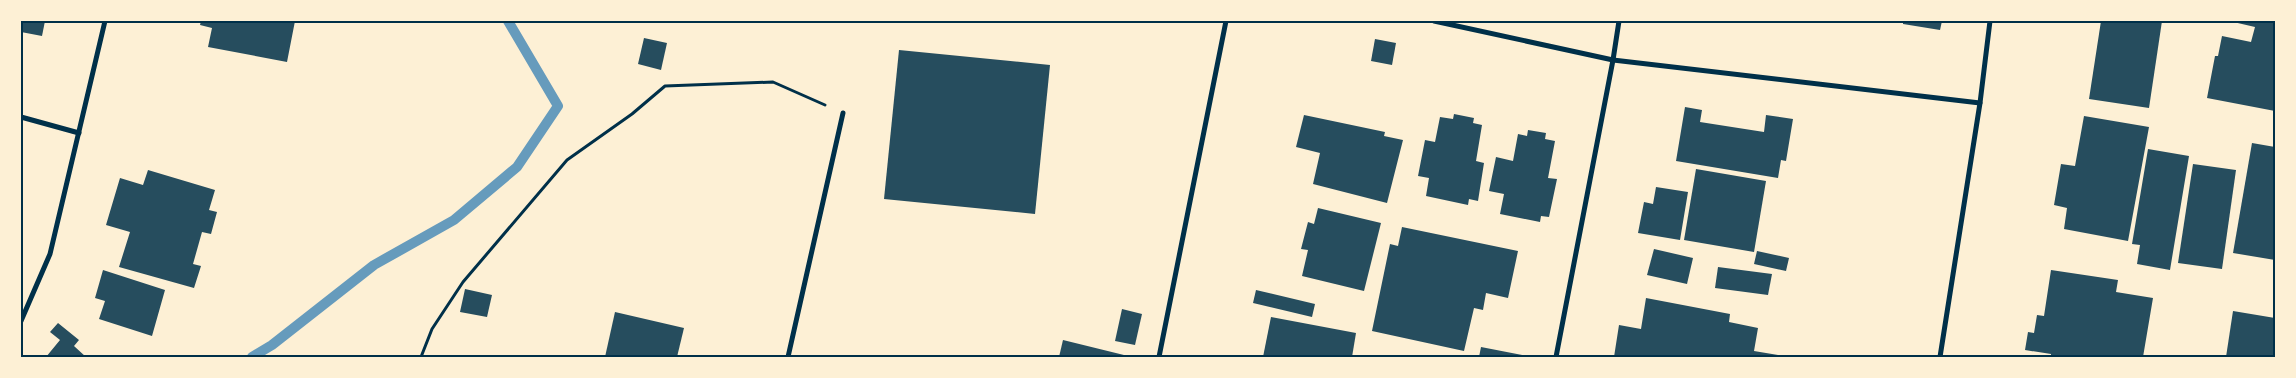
<svg xmlns="http://www.w3.org/2000/svg" width="2296" height="378" font-family="'IBM Plex Sans',sans-serif">
<style>
.lines{fill:none;stroke-linecap:round;stroke-linejoin:round}
.stream{stroke:#669bbc;stroke-width:10}
.building{fill:#264d5e}
.path{stroke:#003049;stroke-width:3}
.minor{stroke:#003049;stroke-width:5}
.neatline{fill:none;stroke:#003049;stroke-width:2}
</style>
<rect width="100%" height="100%" fill="#fdf0d5"/>
<g class="lines">
<polyline class="stream" points="252,357 272,345 374,265 454,220 517,167 558,106 508,21"/>
</g>
<g class="building">
<polygon points="21,21 45,21 42,36 21,32"/>
<polygon points="201,21 295,21 287,62 208,47 212,28 200,25"/>
<polygon points="1903,21 1942,21 1940,30 1903,24"/>
<polygon points="2101,21 2162,21 2149,108 2089,99"/>
<polygon points="2229,21 2275,21 2275,111 2207,98 2215,56 2218,56 2222,36 2251,42 2255,27"/>
<polygon points="644,38 667,43 661,70 638,64"/>
<polygon points="1375,39 1396,43 1392,65 1371,61"/>
<polygon points="899,50 1050,65 1035,214 884,199"/>
<polygon points="1685,107 1702,110 1700,122 1764,132 1766,115 1793,119 1786,161 1781,160 1778,178 1676,161"/>
<polygon points="1454,114 1474,118 1473,123 1482,125 1476,161 1484,163 1478,201 1469,199 1468,205 1426,196 1429,178 1418,176 1425,140 1435,142 1440,117 1453,119"/>
<polygon points="1304,115 1385,132 1384,136 1403,140 1387,203 1313,184 1320,153 1296,147"/>
<polygon points="2084,116 2149,127 2128,241 2064,229 2067,208 2054,205 2061,164 2075,166"/>
<polygon points="1528,130 1546,133 1545,139 1555,141 1548,178 1557,179 1549,217 1541,216 1540,222 1500,214 1504,194 1489,191 1496,157 1513,161 1518,134 1527,136"/>
<polygon points="2252,143 2275,147 2275,260 2233,253"/>
<polygon points="2148,149 2189,156 2170,270 2137,264 2140,245 2132,244"/>
<polygon points="2193,164 2236,170 2222,269 2178,263"/>
<polygon points="1696,169 1766,181 1754,252 1684,240"/>
<polygon points="148,170 215,190 209,210 217,212 211,234 202,232 193,264 201,266 194,288 119,267 130,232 106,225 120,178 143,185"/>
<polygon points="1656,187 1688,192 1680,240 1638,233 1644,202 1653,204"/>
<polygon points="1318,208 1381,223 1364,291 1302,276 1308,250 1301,249 1308,222 1314,224"/>
<polygon points="1402,227 1518,251 1508,298 1486,293 1483,310 1474,308 1464,351 1372,331 1390,244 1398,246"/>
<polygon points="1654,249 1693,258 1687,284 1647,275"/>
<polygon points="1757,251 1789,258 1786,271 1754,264"/>
<polygon points="1718,267 1772,274 1768,295 1715,288"/>
<polygon points="103,270 165,290 152,336 99,319 105,301 95,298"/>
<polygon points="2051,270 2118,280 2116,292 2153,298 2143,357 2051,357 2051,354 2025,350 2028,332 2034,333 2037,315 2044,316"/>
<polygon points="465,289 492,295 487,317 460,312"/>
<polygon points="1256,290 1315,304 1312,317 1253,303"/>
<polygon points="1646,298 1730,314 1729,322 1758,328 1754,351 1778,355 1778,357 1614,357 1619,325 1641,329"/>
<polygon points="1122,309 1142,314 1135,345 1115,341"/>
<polygon points="2233,311 2275,318 2275,357 2226,357"/>
<polygon points="615,312 684,328 677,357 605,357"/>
<polygon points="1271,317 1356,333 1352,357 1263,357"/>
<polygon points="58,323 79,340 74,346 86,357 46,357 60,340 50,332"/>
<polygon points="1063,340 1128,356 1128,357 1059,357"/>
<polygon points="1481,347 1527,356 1527,357 1479,357"/>
</g>
<g class="lines">
<polyline class="path" points="421,357 432,329 463,282 567,160 632,114 665,86 773,82 825,105"/>
<g class="minor">
<polyline points="1434,21 1613,60 1980,103"/>
<polyline points="21,117 79,133"/>
<polyline points="21,321 50,254 105,21"/>
<polyline points="788,357 843,113"/>
<polyline points="1159,357 1226,21"/>
<polyline points="1556,357 1613,60 1619,21"/>
<polyline points="1940,357 1980,103 1990,21"/>
</g>
</g>
<rect width="2296" height="378" fill="none" stroke="#fdf0d5" stroke-width="45"/>
<rect x="22" y="22" width="2252" height="334" class="neatline"/>
</svg>
